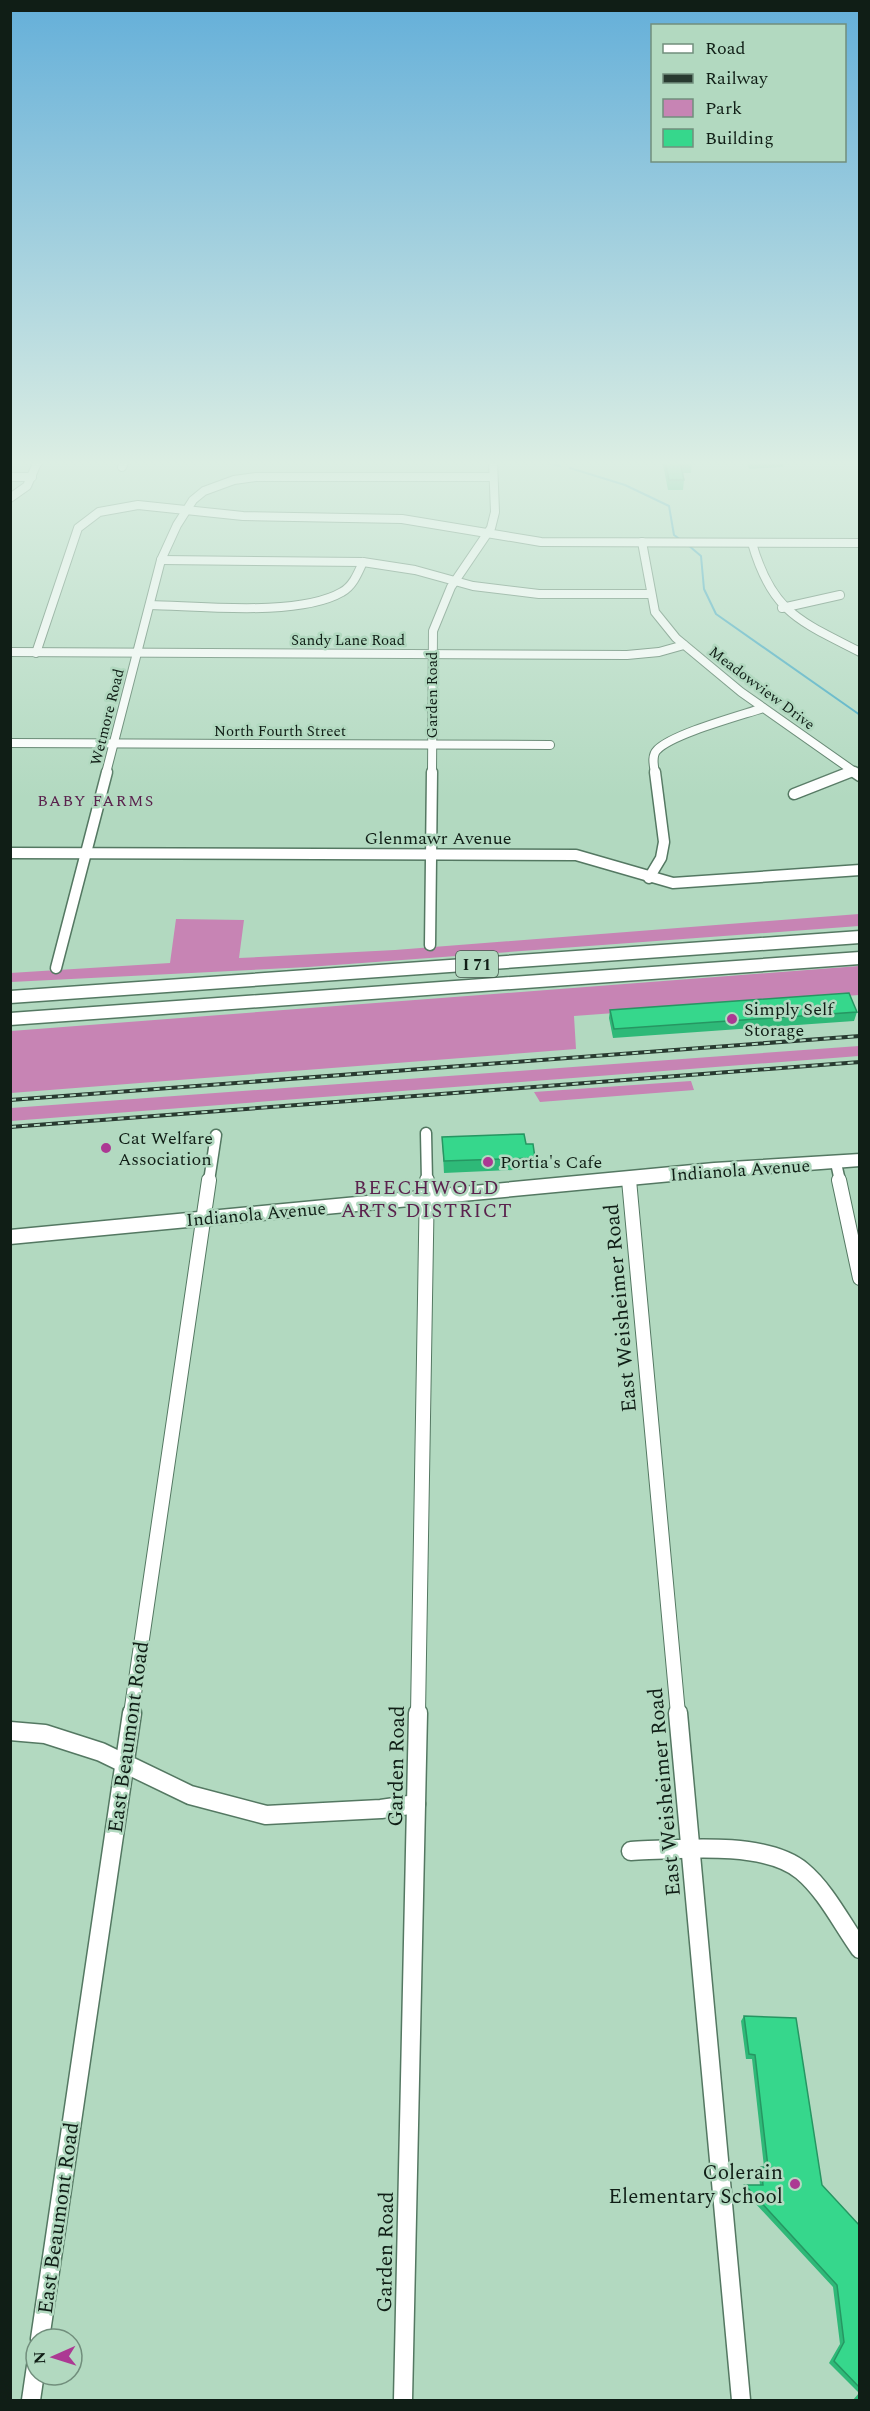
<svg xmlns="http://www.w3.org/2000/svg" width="870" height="2411" font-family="Spectral,serif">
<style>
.green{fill:#c784b4}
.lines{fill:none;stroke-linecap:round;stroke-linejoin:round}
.stream{stroke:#3fa7c2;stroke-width:2}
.minor-far3-casing{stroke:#547862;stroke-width:10}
.minor-far2-casing{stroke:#547862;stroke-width:13}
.minor-far1-casing{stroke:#547862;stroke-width:16}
.minor-casing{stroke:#547862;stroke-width:21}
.primary-casing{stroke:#547862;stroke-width:3}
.motorway-casing{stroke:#547862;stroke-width:3}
.minor-far3{stroke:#fff;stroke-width:8}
.minor-far2{stroke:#fff;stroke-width:10}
.minor-far1{stroke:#fff;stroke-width:14}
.minor{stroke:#fff;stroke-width:18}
.primary{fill:#fff;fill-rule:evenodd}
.motorway{fill:#fff;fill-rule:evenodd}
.rail-casing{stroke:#283a30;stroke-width:4}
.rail{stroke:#b2d9c0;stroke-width:2;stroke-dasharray:6;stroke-linecap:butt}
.wall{fill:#2eb978}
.building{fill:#36d78c;stroke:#269662;stroke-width:1.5}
.poi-dot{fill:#ac3993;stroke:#b2d9c0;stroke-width:2}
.labels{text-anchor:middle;stroke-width:5;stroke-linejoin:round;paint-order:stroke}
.far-street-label{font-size:15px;fill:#101e16;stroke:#b2d9c0}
.far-neighbourhood-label{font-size:16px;letter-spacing:1.5px;fill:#5a224d;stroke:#b2d9c0}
.shield{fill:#b2d9c0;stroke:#415649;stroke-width:1.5}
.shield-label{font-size:16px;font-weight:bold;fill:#101e16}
.street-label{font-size:18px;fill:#101e16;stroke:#b2d9c0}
.poi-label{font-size:18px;fill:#101e16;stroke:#b2d9c0;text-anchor:start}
.neighbourhood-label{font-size:20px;letter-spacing:1.5px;fill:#5a224d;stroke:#b2d9c0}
.near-street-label{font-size:21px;fill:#101e16;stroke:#b2d9c0}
.near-poi-label{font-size:21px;fill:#101e16;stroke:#b2d9c0;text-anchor:end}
</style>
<rect width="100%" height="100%" fill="#b2d9c0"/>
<g class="green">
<polygon points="859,914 859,926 308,967 11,982 10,973 170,963 176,919 244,920 239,958 395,950"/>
<polygon points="859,966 859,995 574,1016 576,1049 11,1093 11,1031"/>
<polygon points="859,1046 859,1056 11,1121 11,1108"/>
<polygon points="691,1081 694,1090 540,1102 534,1092"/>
</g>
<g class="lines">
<g class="stream">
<polyline points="544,462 560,466"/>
<polyline points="570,468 625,485 669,506 674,535 681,540"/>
<polyline points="688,545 701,556 704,589 716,614 860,715"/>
</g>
<g class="minor-far3-casing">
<g id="minor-far3">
<polyline points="122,467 125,461"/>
<polyline points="10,477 32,477"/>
<polyline points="10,498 27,486 38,461"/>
<polyline points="642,542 655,612 676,638 741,692 856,773"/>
<path d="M752,543c20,70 48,78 108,109"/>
<polyline points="161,560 363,562 415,570 473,586 539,594 650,594"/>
<path d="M150,605c50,1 149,12 192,-13 11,-6 16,-19 21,-30"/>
<polyline points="782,608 840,595"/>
<polyline points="10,652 627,655 659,652 684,645"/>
<polyline points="36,653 78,528 99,512 138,505 243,516 402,519 541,542 860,543"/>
<polyline points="10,743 550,745"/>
<polyline points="106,773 161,560 177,525 193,500 204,491 234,480 256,477 493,477"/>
<polyline points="432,773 433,631 451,587 491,528 495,512 493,461"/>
<path d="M655,773c-1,-7 -4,-17 2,-23 15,-16 82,-34 106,-42"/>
<polyline points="846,773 852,771"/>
</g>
</g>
<g class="minor-far2-casing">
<g id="minor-far2">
<polyline points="854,772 860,776"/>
<polyline points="794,794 850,772"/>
<polyline points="10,853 576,855 673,883 860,870"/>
<polyline points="649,878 661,858 664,842 655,772"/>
<polyline points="430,945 432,772"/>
<polyline points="56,968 107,772"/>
<polyline points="426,1133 427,1181"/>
<polyline points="836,1163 840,1181"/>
<polyline points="209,1181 216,1135"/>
</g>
</g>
<g class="minor-far1-casing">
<g id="minor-far1">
<polyline points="629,1180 678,1714"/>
<polyline points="839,1180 860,1278"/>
<polyline points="131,1714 209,1180"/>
<polyline points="418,1714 427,1180"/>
</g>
</g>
<g class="minor-casing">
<g id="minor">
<polyline points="678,1713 741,2400"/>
<polyline points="10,1731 45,1734 101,1752 190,1795 266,1815 381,1809 416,1804"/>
<path d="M631,1851c47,-2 134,-11 171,20 24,20 40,53 58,78"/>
<polyline points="40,2339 132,1713"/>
<polyline points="31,2400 36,2366"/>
<polyline points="403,2400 418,1713"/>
</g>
</g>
<g class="primary-casing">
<polygon id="primary" points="860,1154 860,1166 714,1177 10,1244 10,1230 714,1163"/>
</g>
<g class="motorway-casing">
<g id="motorway">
<polygon points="860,931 860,943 10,1003 10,991"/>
<polygon points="860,952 860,964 10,1025 10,1013"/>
</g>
</g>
<use href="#minor-far3" class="minor-far3"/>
<use href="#minor-far2" class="minor-far2"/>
<use href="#minor-far1" class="minor-far1"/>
<use href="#minor" class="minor"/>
<use href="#primary" class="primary"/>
<use href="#motorway" class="motorway"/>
<g class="rail-casing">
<g id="rail">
<polyline points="10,1100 860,1036"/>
<polyline points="10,1127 860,1062"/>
</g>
</g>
<use href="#rail" class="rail"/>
</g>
<g class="wall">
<polygon points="662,460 692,460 691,473 682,473 684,480 683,490 668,490"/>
<polygon points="746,460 784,460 783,467 749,469"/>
<polygon points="610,1010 857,1012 854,1021 613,1038 609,1018"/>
<polygon points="442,1137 535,1158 534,1169 444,1173"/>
<polygon points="744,2016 822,2185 860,2226 860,2400 853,2400 859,2393 829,2363 840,2344 833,2287 742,2189 745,2185 760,2185 758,2170 761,2167 764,2167 752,2059 746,2059 741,2021"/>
</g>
<g class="building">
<polygon points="665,460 692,460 693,463 680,462 684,480 669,480"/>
<polygon points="849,993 857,1012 614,1029 610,1010"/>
<polygon points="524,1134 526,1144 533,1144 535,1158 444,1161 442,1137"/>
<polygon points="744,2016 796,2018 822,2185 860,2226 860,2388 834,2361 844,2342 837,2285 745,2185 763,2185 761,2167 768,2167 755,2055 749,2054"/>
</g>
<linearGradient id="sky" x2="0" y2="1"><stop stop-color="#64afd9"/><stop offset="0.58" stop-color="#dceee3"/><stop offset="1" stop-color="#dceee3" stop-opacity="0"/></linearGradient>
<rect width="870" height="798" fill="url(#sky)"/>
<g class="poi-dot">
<circle cx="732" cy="1019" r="6"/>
<circle cx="106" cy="1148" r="6"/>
<circle cx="488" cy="1162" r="6"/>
<circle cx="795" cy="2184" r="6"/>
</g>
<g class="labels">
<g class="far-street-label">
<text x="348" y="645">Sandy Lane Road</text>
<text transform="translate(762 688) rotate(37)" y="5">Meadowview Drive</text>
<text transform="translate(432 695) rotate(-90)" y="5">Garden Road</text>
<text transform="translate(107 717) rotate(-76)" y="5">Wetmore Road</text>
<text x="280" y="736">North Fourth Street</text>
</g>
<g class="far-neighbourhood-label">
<text x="96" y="806">BABY FARMS</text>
</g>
<rect class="shield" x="456" y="951" width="42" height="26" rx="4.5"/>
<g class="shield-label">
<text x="477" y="970">I 71</text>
</g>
<g class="street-label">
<text x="438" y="844">Glenmawr Avenue</text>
<text transform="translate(740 1170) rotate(-4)" y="6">Indianola Avenue</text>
<text transform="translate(256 1214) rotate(-5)" y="6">Indianola Avenue</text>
</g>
<g class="poi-label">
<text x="744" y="1015">Simply Self<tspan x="744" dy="21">Storage</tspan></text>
<text x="118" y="1144">Cat Welfare<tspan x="118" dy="21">Association</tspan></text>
<text x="500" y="1168">Portia's Cafe</text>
</g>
<g class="neighbourhood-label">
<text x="427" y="1194">BEECHWOLD<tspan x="427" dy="23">ARTS DISTRICT</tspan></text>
</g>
<g class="near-street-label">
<text transform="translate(620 1308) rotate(-95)" y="7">East Weisheimer Road</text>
<text transform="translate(128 1737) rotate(-82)" y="7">East Beaumont Road</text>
<text transform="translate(396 1766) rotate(-89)" y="7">Garden Road</text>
<text transform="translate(664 1792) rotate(-95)" y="7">East Weisheimer Road</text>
<text transform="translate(58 2218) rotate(-82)" y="7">East Beaumont Road</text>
<text transform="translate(385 2252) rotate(-89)" y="7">Garden Road</text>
</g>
<g class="near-poi-label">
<text x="783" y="2179">Colerain<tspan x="783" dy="24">Elementary School</tspan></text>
</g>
</g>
<rect width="870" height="2411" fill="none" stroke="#101e16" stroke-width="24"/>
<rect x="651" y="24" width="195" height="138" fill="#b2d9c0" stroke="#718e7c" stroke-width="1.5"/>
<rect x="663" y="44" width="30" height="9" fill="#ffffff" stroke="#718e7c" stroke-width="1.5"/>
<text x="705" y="54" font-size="18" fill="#101e16">Road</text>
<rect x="663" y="74" width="30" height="9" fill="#283a30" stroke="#718e7c" stroke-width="1.5"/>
<text x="705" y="84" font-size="18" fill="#101e16">Railway</text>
<rect x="663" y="99" width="30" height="18" fill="#c784b4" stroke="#718e7c" stroke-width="1.5"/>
<text x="705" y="114" font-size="18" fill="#101e16">Park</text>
<rect x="663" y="129" width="30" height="18" fill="#36d78c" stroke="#718e7c" stroke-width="1.5"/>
<text x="705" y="144" font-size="18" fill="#101e16">Building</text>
<g transform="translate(54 2357) rotate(267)"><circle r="28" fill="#b2d9c0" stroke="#718e7c" stroke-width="1.5"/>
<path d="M0-4.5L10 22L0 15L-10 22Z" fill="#ac3993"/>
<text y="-9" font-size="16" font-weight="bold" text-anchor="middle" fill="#101e16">N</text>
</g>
</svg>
